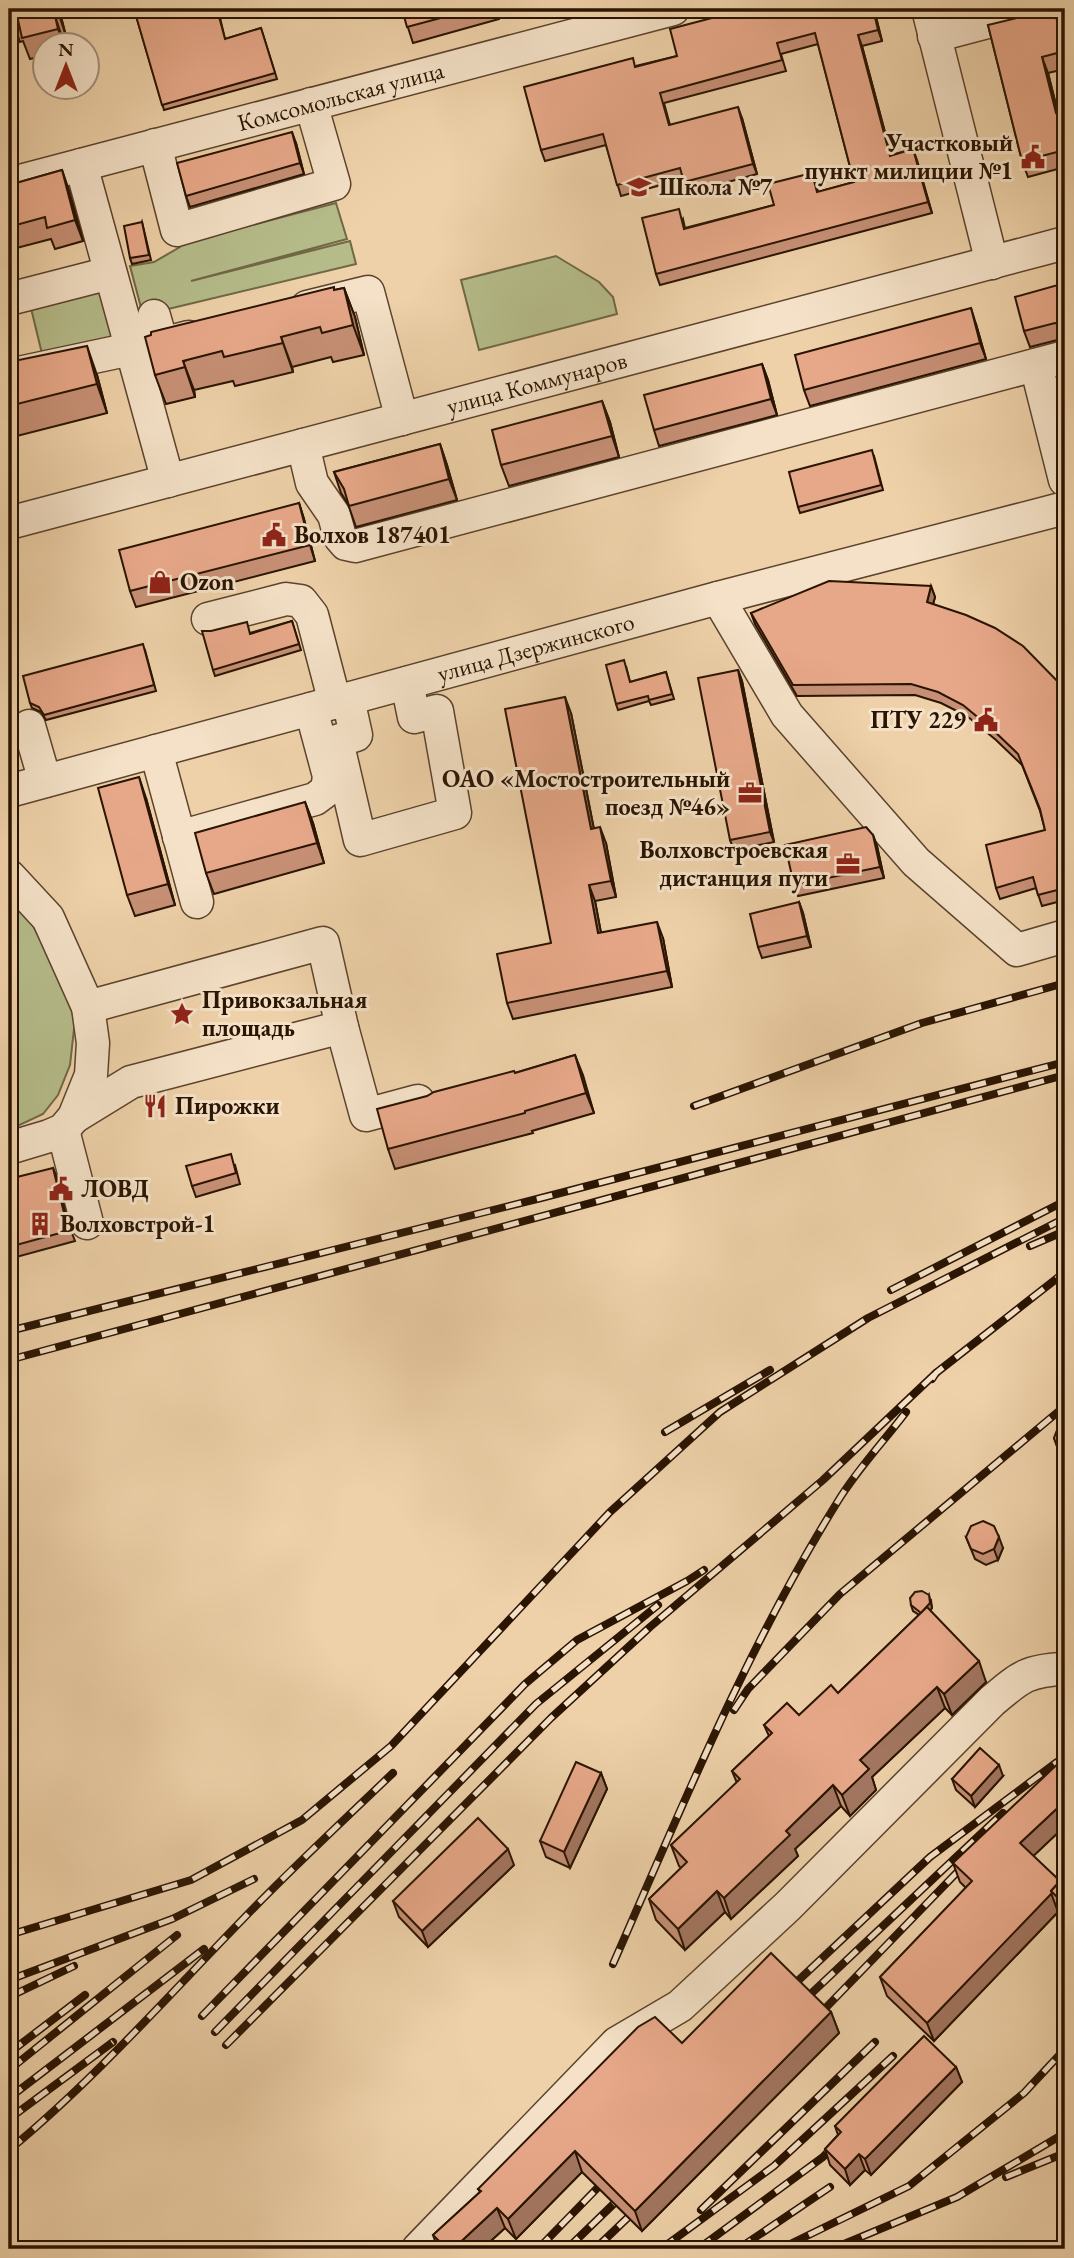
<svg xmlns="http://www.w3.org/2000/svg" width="1074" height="2258" font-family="'EB Garamond',serif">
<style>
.green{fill:#b5bc8a;stroke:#706846;stroke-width:2}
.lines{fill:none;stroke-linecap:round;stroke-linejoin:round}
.minor-casing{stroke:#5b432c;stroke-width:35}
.minor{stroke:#f4e1c7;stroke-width:32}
.rail-casing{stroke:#2a1402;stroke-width:8}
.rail{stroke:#f4e1c7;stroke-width:5;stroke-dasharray:16;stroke-linecap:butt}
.wall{fill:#c79076;stroke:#2a1402;stroke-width:2}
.shaded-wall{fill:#a27660;stroke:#2a1402;stroke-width:2}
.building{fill:#e7a889;stroke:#2a1402;stroke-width:2}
.labels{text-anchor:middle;stroke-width:6;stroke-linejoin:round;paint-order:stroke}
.street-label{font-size:24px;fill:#2a1402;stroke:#f4e1c7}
.poi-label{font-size:24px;font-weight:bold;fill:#2a1402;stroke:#f4e1c7;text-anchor:start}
</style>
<rect width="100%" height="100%" fill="#eed1a9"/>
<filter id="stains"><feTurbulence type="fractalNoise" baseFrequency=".00286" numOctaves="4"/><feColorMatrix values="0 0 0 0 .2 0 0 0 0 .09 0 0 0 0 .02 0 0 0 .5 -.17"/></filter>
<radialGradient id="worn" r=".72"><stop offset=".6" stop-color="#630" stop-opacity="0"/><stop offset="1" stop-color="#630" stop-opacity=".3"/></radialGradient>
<g class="green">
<polygon points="336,203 347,239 191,281 350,241 356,264 143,315 130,266 154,262 180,247 180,244"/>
<polygon points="556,256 599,282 613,297 617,314 479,350 461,280"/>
<polygon points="105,286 118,340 43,358 30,304"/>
<polygon points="9,898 27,915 56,967 75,1020 70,1065 58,1095 43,1114 9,1130"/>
</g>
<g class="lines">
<g class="minor-casing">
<g id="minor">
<polyline points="928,9 992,263"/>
<polyline points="934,36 1037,9"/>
<polyline points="155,145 177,230 334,184 311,104"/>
<polyline points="81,165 168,481"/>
<path id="s1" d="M9,184l664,-175"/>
<polyline points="9,299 110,273"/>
<polyline points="307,307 368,292 402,419"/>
<polyline points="154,316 162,344 189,337"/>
<polyline points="1036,365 1065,480"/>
<polyline points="9,375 131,349"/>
<polyline points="303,445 312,483 334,515 340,537 346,544 355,546 1065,357"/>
<path id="s2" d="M9,523l1056,-280"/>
<polyline points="718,598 787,715 916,862 1017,950 1065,936"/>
<polyline points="208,619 286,599 301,601 312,615 335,703"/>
<polyline points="348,699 356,735 337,741 360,840 455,813 437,711 414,717 407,683"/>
<polyline points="29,726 45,781"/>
<polyline points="156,751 197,902"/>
<path id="s3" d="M9,791l709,-193 347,-90"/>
<polyline points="179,837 315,799 327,790 329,776 311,709"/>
<polyline points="9,876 48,918 88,1007 93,1043 91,1075 74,1117 63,1130 49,1136 9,1148"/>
<polyline points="342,1027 366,1115 418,1101"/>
<polyline points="74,1117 131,1082 342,1027 323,943 88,1007"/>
<polyline points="63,1130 87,1223"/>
<path d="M418,2249l199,-206 63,-37 108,-100 204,-205c28,-24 36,-31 73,-32"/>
</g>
</g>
<use href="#minor" class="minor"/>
<g class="rail-casing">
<g id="rail">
<polyline points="694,1106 922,1023 1065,983"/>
<polyline points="1030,1246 1065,1231"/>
<polyline points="891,1290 1065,1201"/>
<polyline points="9,1331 541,1198 1065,1062"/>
<polyline points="9,1360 1065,1075"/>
<polyline points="932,1379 936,1373 1065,1272"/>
<polyline points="665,1432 770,1370"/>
<polyline points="734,1710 748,1689 840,1594 1065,1406"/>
<polyline points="9,1935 191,1880 302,1820 391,1746 610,1512 720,1412 868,1318 1065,1218"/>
<path d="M613,1964c69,-157 134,-317 225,-463 19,-31 46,-60 68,-89"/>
<polyline points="9,1980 172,1919 254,1879"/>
<polyline points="786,1992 930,1857 1057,1762"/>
<polyline points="9,1997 74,1966"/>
<polyline points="799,2005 1003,1813"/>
<polyline points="202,2016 525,1684 577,1640 687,1581 704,1570"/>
<polyline points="813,2021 969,1860"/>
<polyline points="215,2032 536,1704 658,1605"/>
<polyline points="226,2045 551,1718 650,1627 823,1480 936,1373"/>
<polyline points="9,2053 85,1995"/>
<polyline points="9,2070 177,1935"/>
<polyline points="9,2098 204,1949"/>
<polyline points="9,2119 113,2042"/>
<path d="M9,2150c85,-70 158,-153 235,-232 48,-50 99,-97 149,-145"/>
<polyline points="1006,2177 1065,2153"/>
<polyline points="701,2210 875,2042"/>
<polyline points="538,2249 611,2174"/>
<polyline points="567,2249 628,2190"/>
<polyline points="595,2249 641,2205"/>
<polyline points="661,2249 774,2166 893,2056"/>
<polyline points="698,2249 823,2157 839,2140"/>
<polyline points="738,2249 830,2187"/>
<polyline points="780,2249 909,2186 1024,2093 1065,2049"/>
<polyline points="832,2249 957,2197 1065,2133"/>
</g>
</g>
<use href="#rail" class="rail"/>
</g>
<g class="wall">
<polygon points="9,9 59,9 66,36 62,37 65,46 46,46 46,55 30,59 23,41 20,42"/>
<polygon points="134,9 218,9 225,39 261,28 277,79 164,110"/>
<polygon points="402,9 501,9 497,10 499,19 413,43"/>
<polygon points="746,9 874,9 882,41 862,46 891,155 913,149 932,213 660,285 656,274 683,219 685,228 774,205 816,183 818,192 854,182 818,44 781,54 786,71 664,103 670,125 742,118 757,174 688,193 683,179 621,196 606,145 545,161 541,150 636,66 677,56"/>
<polygon points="1059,24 1065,47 1065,69 1048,73 1058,113 1065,111 1065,167 1028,177 1022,161 988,25"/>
<polygon points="296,143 304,174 190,207 186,196"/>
<polygon points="62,170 69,191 83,241 55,249 51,239 9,250 9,185"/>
<polygon points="142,222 151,260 132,264 130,258"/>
<polygon points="1065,283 1065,340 1061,339 1030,347 1024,331"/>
<polygon points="344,288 355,317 364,355 333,362 331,357 292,367 293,372 235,386 233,381 194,390 195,397 166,404 155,375 335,290"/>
<polygon points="976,324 986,359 810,406 804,390"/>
<polygon points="9,362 97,375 107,413 9,438"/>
<polygon points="762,364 768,380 777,415 659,446 654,430"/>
<polygon points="602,401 610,422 619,457 509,486 501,465"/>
<polygon points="440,444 447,465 457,500 356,527 348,504 341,493 334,472"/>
<polygon points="874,456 883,490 800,513 798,507"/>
<polygon points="299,503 304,519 315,561 136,607 130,591"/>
<polygon points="931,586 935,597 933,604 1065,689 1065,900 1042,906 1036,888 1000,899 996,888 1045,830 1040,811 1022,765 996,740 967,716 941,703 915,695 797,696 755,624 751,613"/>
<polygon points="292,621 301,650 215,676 213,670 250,633"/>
<polygon points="145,650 156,691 46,720 41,712 32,708 30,703"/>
<polygon points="626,666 630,682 666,672 674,699 651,705 649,701 618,710 616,704"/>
<polygon points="738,670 742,681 774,842 734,850 730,840"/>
<polygon points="571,713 594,829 606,843 616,897 595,901 601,933 663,938 672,987 513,1019 507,1003 551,943"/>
<polygon points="146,798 175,905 135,916 127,895"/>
<polygon points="305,802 313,823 324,863 214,894 206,873"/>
<polygon points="873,835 877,846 884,878 798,896 794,885"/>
<polygon points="799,902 803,913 811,947 762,958 758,947"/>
<polygon points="575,1055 594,1113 532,1131 533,1133 395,1169 388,1149 515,1073"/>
<polygon points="235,1165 240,1184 196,1197 192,1186"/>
<polygon points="53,1168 57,1178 68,1223 75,1241 9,1259 9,1196 18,1193"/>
<polygon points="1065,1427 1065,1454 1059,1452 1054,1438"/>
<polygon points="966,1537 1003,1548 998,1560 986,1565 975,1559"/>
<polygon points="931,1600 932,1608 930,1610 986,1682 952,1715 945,1708 872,1777 876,1790 850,1816 841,1806 795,1849 798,1856 731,1919 725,1912 685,1950 656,1920 649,1899 681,1868 679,1866 671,1845 737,1783 732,1771 769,1736 764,1725 799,1715 838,1693 919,1615 913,1611 911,1605"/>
<polygon points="601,1773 607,1789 570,1868 546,1857 540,1841"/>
<polygon points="1003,1776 975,1807 956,1790 952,1779"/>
<polygon points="1065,1826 1033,1856 1060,1881 1065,1876 1065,1919 1058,1912 934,2041 887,1996 880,1977 966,1888 960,1882 953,1863"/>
<polygon points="514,1865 428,1947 399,1917 393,1901"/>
<polygon points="831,2012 839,2033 642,2231 582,2172 516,2239 505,2228 482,2249 438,2249 433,2235 480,2192 478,2189 682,2043"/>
<polygon points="956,2067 962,2082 871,2175 865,2170 850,2185 830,2165 825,2149 838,2135 835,2126"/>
</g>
<g class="shaded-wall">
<polygon points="57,9 59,9 66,36"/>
<polygon points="873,9 874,9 882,41 878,30"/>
<polygon points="1054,9 1059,24 1065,47 1065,53"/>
<polygon points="55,16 65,46 58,29"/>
<polygon points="858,35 862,46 894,166 890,156"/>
<polygon points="1042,57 1048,73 1062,129 1056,113"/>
<polygon points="738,107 742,118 757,174 753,164"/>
<polygon points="292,132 296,143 304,174 300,163"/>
<polygon points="913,149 917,160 932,213 928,202"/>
<polygon points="62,170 69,191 83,241 75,220"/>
<polygon points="344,288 355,317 364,355 353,325"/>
<polygon points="971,308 976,324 986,359 980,343"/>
<polygon points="281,337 292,367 293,372 283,343"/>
<polygon points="87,346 97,375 107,413 97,384"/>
<polygon points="183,361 194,390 195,397"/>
<polygon points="762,364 768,380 777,415 771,399"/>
<polygon points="602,401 610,422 619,457 612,436"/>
<polygon points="440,444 447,465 457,500 449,479"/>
<polygon points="299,503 304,519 315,561 310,545"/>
<polygon points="931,586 935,597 931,612 927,602"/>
<polygon points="738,670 742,681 774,842 770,832"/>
<polygon points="565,697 571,713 597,845 591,829"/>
<polygon points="139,777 146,798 175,905 168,884"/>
<polygon points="305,802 313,823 324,863 317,843"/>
<polygon points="600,827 606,843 616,897 611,881"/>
<polygon points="873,835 877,846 884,878 880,867"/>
<polygon points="589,885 595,901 604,949 598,933"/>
<polygon points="799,902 803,913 811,947 807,936"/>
<polygon points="657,922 663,938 672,987 667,971"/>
<polygon points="575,1055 583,1075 594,1113 586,1093"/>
<polygon points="53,1168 57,1178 69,1228 65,1217"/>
<polygon points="999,1537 1003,1548 998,1560 994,1549"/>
<polygon points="929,1595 932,1608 924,1619 922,1613"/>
<polygon points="979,1661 986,1682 952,1715 944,1694"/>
<polygon points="937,1687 945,1708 872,1777 876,1790 850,1816 842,1795 860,1760"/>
<polygon points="999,1765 1003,1776 975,1807 971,1796"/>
<polygon points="601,1773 607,1789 570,1868 564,1852"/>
<polygon points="833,1785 841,1806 795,1849 798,1856 731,1919 724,1898 786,1831"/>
<polygon points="1065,1801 1065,1826 1027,1862 1020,1843"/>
<polygon points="508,1849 514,1865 428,1947 422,1931"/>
<polygon points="717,1891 725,1912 685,1950 678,1929"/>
<polygon points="1051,1893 1058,1912 934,2041 927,2023"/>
<polygon points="831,2012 839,2033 642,2231 635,2211"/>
<polygon points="956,2067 962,2082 871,2175 865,2159"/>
<polygon points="575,2151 582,2172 516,2239 508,2219"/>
<polygon points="859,2154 865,2170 850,2185 845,2169"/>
<polygon points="497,2208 505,2228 482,2249 453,2249"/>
</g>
<g class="building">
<polygon points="9,9 57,9 59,15 55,16 58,29 22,38 18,20 12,21"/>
<polygon points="134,9 217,9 225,39 261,28 275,73 162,105"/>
<polygon points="402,9 474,9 407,27"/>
<polygon points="746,9 873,9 878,30 858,35 890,156 913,149 928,202 656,274 642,218 679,209 684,229 774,205 768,184 812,173 817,192 854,182 815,33 777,43 782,60 660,93 669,125 738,107 753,164 684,182 680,168 617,185 603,134 541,150 524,87 633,58 635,67 677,56 670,29"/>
<polygon points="1054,9 1065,51 1042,57 1056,113 1065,111 1065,150 1022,161 988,25"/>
<polygon points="292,132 300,163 186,196 177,163"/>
<polygon points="62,170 75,220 47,228 45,217 9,227 9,185"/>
<polygon points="142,222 149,255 130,258 124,226"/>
<polygon points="1065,283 1065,325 1055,323 1024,331 1015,297"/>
<polygon points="334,287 334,290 344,288 353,325 322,333 320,327 281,337 283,343 224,357 222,351 183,361 185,367 155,375 145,337 151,335 151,332"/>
<polygon points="971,308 980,343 804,390 795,355"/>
<polygon points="87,346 97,384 9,406 9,362"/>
<polygon points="762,364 771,399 654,430 644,395"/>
<polygon points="602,401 612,436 501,465 492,430"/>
<polygon points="440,444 449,479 349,506 344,489 334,472"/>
<polygon points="872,450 881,485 798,507 789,472"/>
<polygon points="299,503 310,545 130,591 119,550"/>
<polygon points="829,581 931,586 927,602 966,615 995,628 1023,646 1065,689 1065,888 1038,895 1033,877 996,888 986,845 1045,830 1040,809 1018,754 992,729 963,705 938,692 911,684 793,685 751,613"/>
<polygon points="292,621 299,644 213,670 202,631 211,631 247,622 250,634"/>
<polygon points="143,644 154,685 44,715 39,707 30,703 23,676"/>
<polygon points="624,660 630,682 666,672 672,694 649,700 648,696 616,704 606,665"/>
<polygon points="738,670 770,832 730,840 698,678"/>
<polygon points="565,697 591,829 600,827 611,881 589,885 598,933 657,922 667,971 507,1003 497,954 551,943 505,709"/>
<polygon points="139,777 168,884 127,895 98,788"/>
<polygon points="305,802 317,843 206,873 195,833"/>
<polygon points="866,827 873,835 880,867 794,885 785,845"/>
<polygon points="799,902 807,936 758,947 750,914"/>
<polygon points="575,1055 586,1093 525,1111 525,1113 388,1149 377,1109 427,1096 434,1092 514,1071 515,1073"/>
<polygon points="231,1154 236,1173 192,1186 186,1166"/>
<polygon points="53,1168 65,1217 71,1230 9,1247 9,1196 18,1193 13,1178"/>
<polygon points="1065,1427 1065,1450 1057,1446 1054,1438 1057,1430"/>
<polygon points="983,1521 994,1526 999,1537 994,1549 983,1554 971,1549 966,1537 971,1526"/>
<polygon points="922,1591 929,1595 930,1603 921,1613 911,1605 910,1598 915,1592"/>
<polygon points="927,1607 979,1661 944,1694 937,1687 860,1760 869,1769 842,1795 833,1785 786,1831 790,1835 724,1898 717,1891 678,1929 649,1899 687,1862 671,1845 740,1779 732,1771 772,1733 764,1725 787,1703 799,1715 831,1685 838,1693"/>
<polygon points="980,1748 999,1765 971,1796 952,1779"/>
<polygon points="1065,1757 1065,1801 1020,1843 1060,1881 1051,1891 1052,1893 927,2023 880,1977 972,1881 953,1863"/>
<polygon points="576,1762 601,1773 564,1852 540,1841"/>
<polygon points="478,1818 508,1849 422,1931 393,1901"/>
<polygon points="1065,1876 1065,1905 1051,1891"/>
<polygon points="771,1953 831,2012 635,2211 575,2151 508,2219 497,2208 453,2249 447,2249 433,2235 481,2191 478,2189 638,2027 655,2017 682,2043"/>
<polygon points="924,2036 956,2067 865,2159 859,2154 845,2169 825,2149 841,2132 835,2126"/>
<polygon points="35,2246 36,2249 24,2249"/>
</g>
<defs>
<g id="civic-bare" transform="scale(1.89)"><path d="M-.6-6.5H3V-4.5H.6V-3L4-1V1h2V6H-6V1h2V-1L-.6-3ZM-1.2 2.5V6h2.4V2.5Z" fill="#8f2418" stroke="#f4e1c7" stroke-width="2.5" paint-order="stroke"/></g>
<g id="school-bare" transform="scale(1.89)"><path d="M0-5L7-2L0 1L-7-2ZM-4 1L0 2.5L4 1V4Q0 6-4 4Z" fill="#8f2418" stroke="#f4e1c7" stroke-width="2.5" paint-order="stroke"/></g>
<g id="shop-bare" transform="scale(1.89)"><path d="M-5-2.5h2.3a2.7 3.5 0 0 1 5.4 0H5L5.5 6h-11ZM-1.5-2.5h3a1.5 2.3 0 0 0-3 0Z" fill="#8f2418" stroke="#f4e1c7" stroke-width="2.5" paint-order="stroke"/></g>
<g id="office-bare" transform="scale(1.89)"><path d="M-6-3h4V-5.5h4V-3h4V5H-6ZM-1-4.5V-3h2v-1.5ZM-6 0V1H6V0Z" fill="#8f2418" stroke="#f4e1c7" stroke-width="2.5" paint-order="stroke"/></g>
<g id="sight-bare" transform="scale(1.89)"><path d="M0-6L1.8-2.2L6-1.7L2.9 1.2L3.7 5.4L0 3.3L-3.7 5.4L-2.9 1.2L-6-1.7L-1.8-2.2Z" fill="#8f2418" stroke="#f4e1c7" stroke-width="2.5" paint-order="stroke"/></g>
<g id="restaurant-bare" transform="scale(1.89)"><path d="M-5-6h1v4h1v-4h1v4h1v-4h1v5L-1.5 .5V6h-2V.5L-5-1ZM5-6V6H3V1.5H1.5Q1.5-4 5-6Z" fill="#8f2418" stroke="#f4e1c7" stroke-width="2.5" paint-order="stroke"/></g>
<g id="building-bare" transform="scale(1.89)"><path d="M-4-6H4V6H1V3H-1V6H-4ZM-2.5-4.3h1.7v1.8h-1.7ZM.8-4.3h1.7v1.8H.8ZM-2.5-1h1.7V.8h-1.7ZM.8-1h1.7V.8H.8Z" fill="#8f2418" stroke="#f4e1c7" stroke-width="2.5" paint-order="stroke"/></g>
</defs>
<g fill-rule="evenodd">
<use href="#civic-bare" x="1033" y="157"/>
<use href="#school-bare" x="639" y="187"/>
<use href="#civic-bare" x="274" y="535"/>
<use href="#shop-bare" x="160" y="582"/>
<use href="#civic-bare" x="986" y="720"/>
<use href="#office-bare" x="750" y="793"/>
<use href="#office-bare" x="848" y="864"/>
<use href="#sight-bare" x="182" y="1014"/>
<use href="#restaurant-bare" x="155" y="1106"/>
<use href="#civic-bare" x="61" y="1189"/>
<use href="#building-bare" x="40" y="1224"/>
</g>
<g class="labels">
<g class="street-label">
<text dy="8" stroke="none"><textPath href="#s1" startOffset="343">Комсомольская улица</textPath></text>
<text dy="8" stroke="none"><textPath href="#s2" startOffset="546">улица Коммунаров</textPath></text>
<text dy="8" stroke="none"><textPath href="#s3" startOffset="546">улица Дзержинского</textPath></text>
</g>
<g class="poi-label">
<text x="1013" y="151" text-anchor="end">Участковый<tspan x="1013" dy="28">пункт милиции №1</tspan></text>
<text x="659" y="195">Школа №7</text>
<text x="294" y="543">Волхов 187401</text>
<text x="180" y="590">Ozon</text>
<text x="966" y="728" text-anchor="end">ПТУ 229</text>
<text x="730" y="787" text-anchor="end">ОАО «Мостостроительный<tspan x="730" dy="28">поезд №46»</tspan></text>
<text x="828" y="858" text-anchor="end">Волховстроевская<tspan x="828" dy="28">дистанция пути</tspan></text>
<text x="202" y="1008">Привокзальная<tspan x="202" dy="28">площадь</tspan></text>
<text x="175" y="1114">Пирожки</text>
<text x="81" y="1197">ЛОВД</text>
<text x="60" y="1232">Волховстрой-1</text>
</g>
</g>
<rect width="1074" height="2258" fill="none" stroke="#eed1a9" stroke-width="35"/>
<rect x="10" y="10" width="1053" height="2237" fill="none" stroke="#2a1402" stroke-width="3.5"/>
<rect x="18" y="18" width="1039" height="2223" fill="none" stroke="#2a1402" stroke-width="2"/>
<g transform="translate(66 66)"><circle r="33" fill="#f4e1c7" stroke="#a38f78" stroke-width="2"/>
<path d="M0-5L12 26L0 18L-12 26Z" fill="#8f2418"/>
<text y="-10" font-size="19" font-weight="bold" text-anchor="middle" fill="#2a1402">N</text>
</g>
<rect width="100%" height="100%" filter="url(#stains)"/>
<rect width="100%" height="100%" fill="url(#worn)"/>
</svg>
